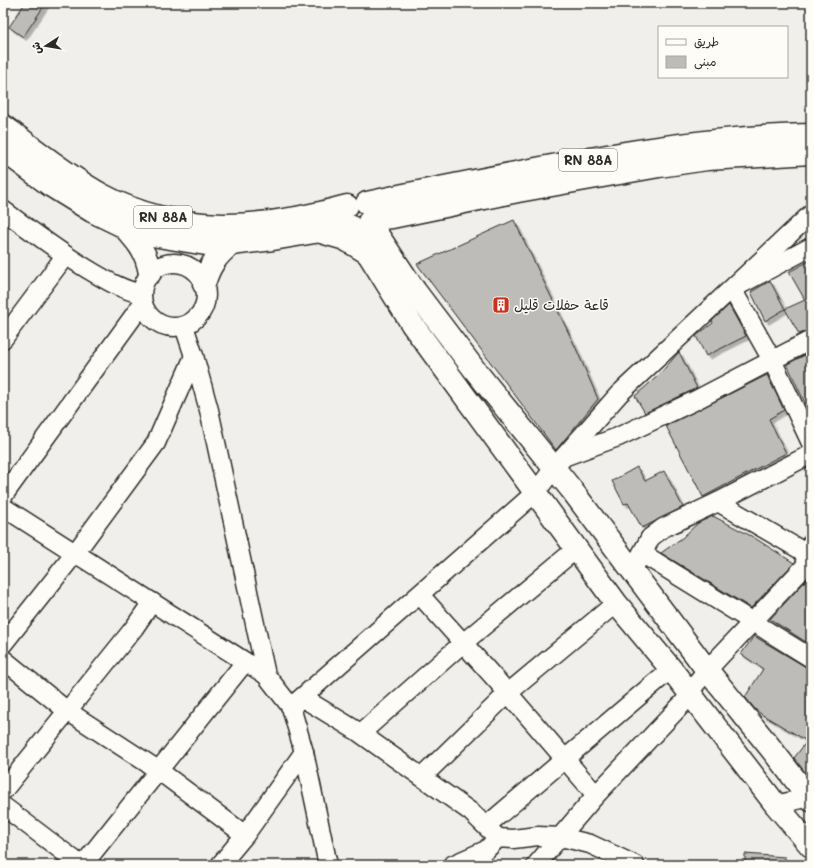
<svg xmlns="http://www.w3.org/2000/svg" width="814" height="868" font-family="Mali,'Playpen Sans Arabic',sans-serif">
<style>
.building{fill:#bdbcb8;stroke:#2b2b2b;filter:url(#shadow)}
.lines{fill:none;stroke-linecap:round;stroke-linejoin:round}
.minor-casing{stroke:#2b2b2b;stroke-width:21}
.major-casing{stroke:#2b2b2b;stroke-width:25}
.highway-casing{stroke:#2b2b2b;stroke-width:25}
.minor{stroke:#fdfcf7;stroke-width:18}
.major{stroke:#fdfcf7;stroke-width:22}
.highway{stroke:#fdfcf7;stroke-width:22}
.labels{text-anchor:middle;stroke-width:3;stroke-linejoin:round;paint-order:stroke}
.shield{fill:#fdfcf7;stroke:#6a6a68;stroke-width:1}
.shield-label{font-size:13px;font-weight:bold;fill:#2b2b2b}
.poi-label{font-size:14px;fill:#2b2b2b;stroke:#fdfcf7;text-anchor:start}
</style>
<defs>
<filter id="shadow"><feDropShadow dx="3.5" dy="3.5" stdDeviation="0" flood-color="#0004"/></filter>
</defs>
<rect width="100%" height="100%" fill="#f0efeb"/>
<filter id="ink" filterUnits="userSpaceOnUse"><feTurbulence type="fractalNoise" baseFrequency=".025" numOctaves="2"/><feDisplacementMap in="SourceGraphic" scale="8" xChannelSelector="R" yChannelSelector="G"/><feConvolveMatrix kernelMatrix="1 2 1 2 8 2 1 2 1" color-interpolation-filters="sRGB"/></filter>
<g filter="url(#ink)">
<g class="building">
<polygon points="25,3 46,3 23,37 9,27"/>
<polygon points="514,220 575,346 598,399 556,450 417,264"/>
<polygon points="811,260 811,330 799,334 785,309 805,300 789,272"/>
<polygon points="770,281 785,309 765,321 751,292"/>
<polygon points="729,305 746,336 706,356 696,336 713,323 712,321"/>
<polygon points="679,352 697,388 645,413 635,396 659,375"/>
<polygon points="811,352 811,416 787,364"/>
<polygon points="767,375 784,410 769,419 786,453 703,497 666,426"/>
<polygon points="637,467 645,481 664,471 683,507 642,528 628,503 624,504 612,481"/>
<polygon points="713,516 753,537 794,563 751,608 661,553 682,538 698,523"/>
<polygon points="811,575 811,633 806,642 770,619"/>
<polygon points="754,636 811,670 811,780 794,758 807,741 761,714 755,709 745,697 763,669 741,654"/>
<polygon points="745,854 785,857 785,865 745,865"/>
</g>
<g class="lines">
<g class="minor-casing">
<g id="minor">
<path d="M3,210c28,21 56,42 86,60 17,10 33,20 53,24"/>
<polyline points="811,247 732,289 772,360 811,443"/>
<circle cx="174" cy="295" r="32"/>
<polyline points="184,326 194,356 209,410 266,675 291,707 304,752 245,835 220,865"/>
<polyline points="3,339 65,256"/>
<polyline points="566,456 618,437 694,401 811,340"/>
<polyline points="3,496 143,303"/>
<polyline points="718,502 811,556"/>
<polyline points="3,507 266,675"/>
<polyline points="650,538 663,528 718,502 811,454"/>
<polyline points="632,571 650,538 643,554 811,658"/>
<polyline points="420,595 508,693 596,795"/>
<polyline points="3,644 76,552 156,443 194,356"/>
<polyline points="3,659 66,710 158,770 245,835"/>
<polyline points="303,698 357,731 471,812 498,838"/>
<polyline points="291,707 536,492 554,468 619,394 811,214"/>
<polyline points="361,733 463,643 576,549"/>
<polyline points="304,752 328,865"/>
<polyline points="422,777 508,693 616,603"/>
<polyline points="3,791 134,628 152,602"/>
<polyline points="776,805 809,797 811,793"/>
<polyline points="3,806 81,865"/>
<polyline points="486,826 671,669"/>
<polyline points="83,865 245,662"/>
<polyline points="452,865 486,850 498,838 513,839 538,836 561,837 590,844 635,865"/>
<polyline points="536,865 596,795 686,700 689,692 707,670 808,563 803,552 811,544"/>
</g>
</g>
<g class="major-casing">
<g id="major">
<polyline points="369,222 415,291 474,369 571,489 707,670 769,746 811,800"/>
<polyline points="358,237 412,324 616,603 671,669 776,805 811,846"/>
</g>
</g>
<g class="highway-casing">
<g id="highway">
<path d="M3,126c32,23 64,50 99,69 77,42 164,34 245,11"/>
<polyline points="3,150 50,185 92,211 123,226 146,234 206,244 231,244 273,239 350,226"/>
<path d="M367,203l37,-8c135,-26 270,-58 407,-60"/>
<polyline points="371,219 392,217 518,191 659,166 707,159 811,153"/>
<path d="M123,226c15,16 23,25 27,47"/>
<polyline points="321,232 345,239 368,253"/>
<path d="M204,284c5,-18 13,-29 27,-40"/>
</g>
</g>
<use href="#minor" class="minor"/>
<use href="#major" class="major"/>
<use href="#highway" class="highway"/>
</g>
</g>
<defs>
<g id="building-square" transform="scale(0.9)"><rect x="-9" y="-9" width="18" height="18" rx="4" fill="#c8321e" stroke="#fdfcf7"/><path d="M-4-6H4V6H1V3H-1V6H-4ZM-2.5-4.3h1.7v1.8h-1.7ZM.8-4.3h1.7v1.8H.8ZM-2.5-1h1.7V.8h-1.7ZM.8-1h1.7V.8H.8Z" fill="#fff"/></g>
</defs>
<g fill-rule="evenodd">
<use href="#building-square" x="501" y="305"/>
</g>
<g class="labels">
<g class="shield">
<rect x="559" y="149" width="58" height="22" rx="3"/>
<rect x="134" y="206" width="58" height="22" rx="3"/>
</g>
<g class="shield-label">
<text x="588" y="165">RN 88A</text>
<text x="163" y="222">RN 88A</text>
</g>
<g class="poi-label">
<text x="514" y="310">قاعة حفلات قليل</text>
</g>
</g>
<rect width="814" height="868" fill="none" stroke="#fdfcf7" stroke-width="16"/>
<rect x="8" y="8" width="798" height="852" fill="none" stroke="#2b2b2b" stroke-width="1.5" filter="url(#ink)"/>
<rect x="658" y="26" width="130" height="52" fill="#fdfcf7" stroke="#a9a8a5"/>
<rect x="666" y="39" width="20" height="6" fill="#fdfcf7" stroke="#a9a8a5"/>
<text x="694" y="46" font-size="12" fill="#2b2b2b">طريق</text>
<rect x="666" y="56" width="20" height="12" fill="#bdbcb8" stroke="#a9a8a5"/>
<text x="694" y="66" font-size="12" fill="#2b2b2b">مبنى</text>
<g transform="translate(46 46) rotate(258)" stroke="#fdfcf7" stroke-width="3" paint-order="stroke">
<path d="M0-3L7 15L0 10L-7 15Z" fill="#2b2b2b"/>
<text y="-6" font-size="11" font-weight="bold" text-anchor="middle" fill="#2b2b2b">ش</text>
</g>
</svg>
